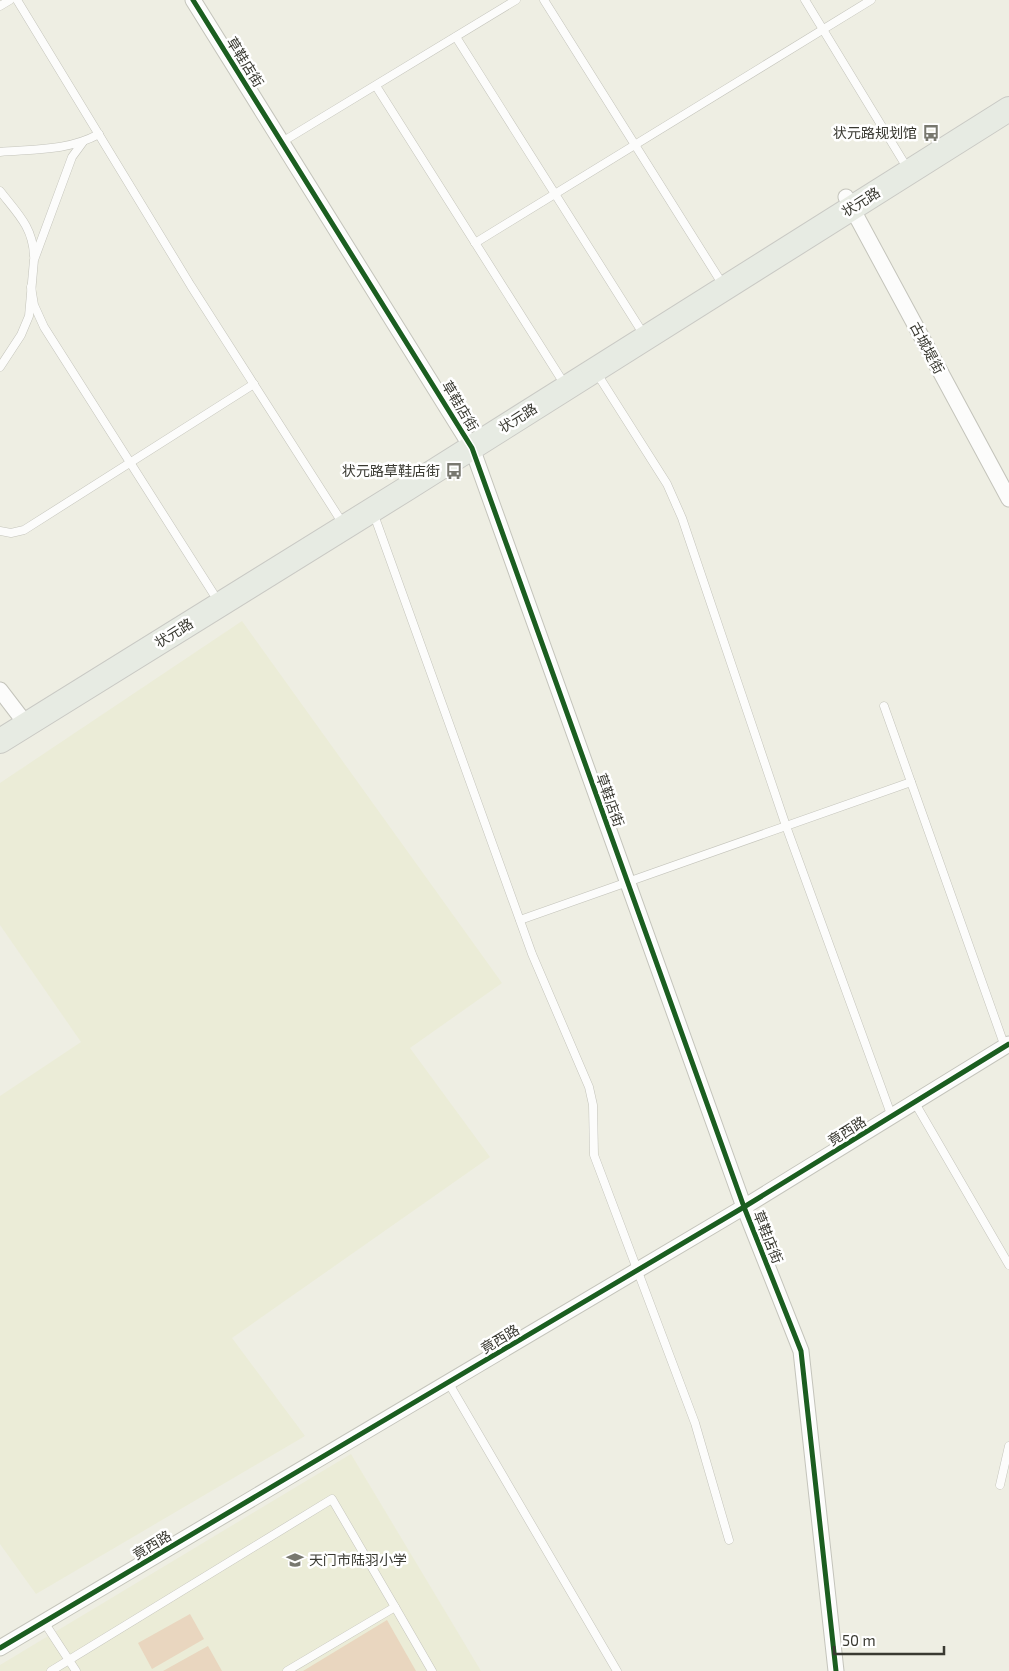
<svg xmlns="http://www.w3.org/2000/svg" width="1009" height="1671" font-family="'Exo 2','Noto Sans SC',sans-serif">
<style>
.built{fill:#ebecd7}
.green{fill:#e9d6bf}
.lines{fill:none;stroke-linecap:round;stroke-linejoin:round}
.service-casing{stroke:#c4c4bb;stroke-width:9}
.minor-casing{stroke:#c4c4bb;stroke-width:17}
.primary-casing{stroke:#c9c9c4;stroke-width:26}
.service{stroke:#fcfcfb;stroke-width:8}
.minor{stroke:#fcfcfb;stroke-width:15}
.primary{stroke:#e7ebe3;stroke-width:24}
.cycleway-casing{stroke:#fff;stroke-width:8}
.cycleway{stroke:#1b5e20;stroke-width:5}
.labels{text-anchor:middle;stroke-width:5;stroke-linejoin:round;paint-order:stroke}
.street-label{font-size:14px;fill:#393931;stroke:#fff}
.poi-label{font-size:14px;fill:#393931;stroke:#fff;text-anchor:end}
</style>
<rect width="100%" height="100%" fill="#eeeee3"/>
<g class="built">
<polygon points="242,621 502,983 410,1048 490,1157 232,1338 305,1436 36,1594 0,1544 0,1096 81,1042 0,925 0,783"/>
<polygon points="351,1454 481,1671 0,1671 0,1665"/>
</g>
<g class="green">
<polygon points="190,1614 204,1639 152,1669 138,1643"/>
<polygon points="387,1620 416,1671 303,1671"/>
<polygon points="208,1646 222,1671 163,1671"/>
</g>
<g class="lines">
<g class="service-casing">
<g id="service">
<polyline points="17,0 191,286 338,516"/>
<polyline points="544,0 718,277"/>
<polyline points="805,0 903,161"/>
<polyline points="0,6 10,0"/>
<polyline points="456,37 639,327"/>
<polyline points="376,86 560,377"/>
<polyline points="282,142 516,0"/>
<path d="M0,152c34,-3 68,-1 99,-18"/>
<path d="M0,191c17,22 33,36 34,65"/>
<polyline points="475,243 871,0"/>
<polyline points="31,287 34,305 44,327 213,593"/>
<polyline points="0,367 21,335 29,316 34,260 72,157 83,142"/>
<polyline points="596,372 667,484 682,518 786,826 892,1117"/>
<polyline points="373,512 532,954 589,1087 593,1105 594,1155 695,1423 729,1540"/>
<polyline points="0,531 11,533 24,530 254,384"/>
<polyline points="884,706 911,782"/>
<polyline points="520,920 911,782 1005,1047"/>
<polyline points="915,1103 1009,1265"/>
<polyline points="448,1382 617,1671"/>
<polyline points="1000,1485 1009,1446"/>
<polyline points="44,1622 76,1671"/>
<polyline points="51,1671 332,1499 395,1607"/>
<polyline points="287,1671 395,1607 432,1671"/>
</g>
</g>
<g class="minor-casing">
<g id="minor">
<polyline points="193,0 472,448 744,1207 801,1351 836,1671"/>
<polyline points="846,197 1009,499"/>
<polyline points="0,690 26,724"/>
<polyline points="0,1648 744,1207 1009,1044"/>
</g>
</g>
<g class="primary-casing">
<polyline id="primary" points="0,741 406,489 1009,109"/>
</g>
<use href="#service" class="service"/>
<use href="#minor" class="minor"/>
<use href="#primary" class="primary"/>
<g class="cycleway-casing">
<g id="cycleway">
<polyline points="193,0 472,448 744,1207 801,1351 836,1671"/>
<polyline points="0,1648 744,1207 1009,1044"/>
</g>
</g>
<use href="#cycleway" class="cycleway"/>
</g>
<defs>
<g id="bus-bare" transform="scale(1.35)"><path d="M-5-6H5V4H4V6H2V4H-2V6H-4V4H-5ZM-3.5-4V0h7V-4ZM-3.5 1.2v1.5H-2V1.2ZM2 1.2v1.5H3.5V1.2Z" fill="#78786f" stroke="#fff" stroke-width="2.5" paint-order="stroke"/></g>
<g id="school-bare" transform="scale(1.35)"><path d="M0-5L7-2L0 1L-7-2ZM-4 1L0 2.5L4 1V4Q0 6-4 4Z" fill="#78786f" stroke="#fff" stroke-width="2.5" paint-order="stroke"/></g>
</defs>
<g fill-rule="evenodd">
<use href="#bus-bare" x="931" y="133"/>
<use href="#bus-bare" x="454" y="471"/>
<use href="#school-bare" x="295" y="1560"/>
</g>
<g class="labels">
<g class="street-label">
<text transform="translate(245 62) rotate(58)" y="5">草鞋店街</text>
<text transform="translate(861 202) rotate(-32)" y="5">状元路</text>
<text transform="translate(927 348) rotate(62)" y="5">古城堤街</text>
<text transform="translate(460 406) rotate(59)" y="5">草鞋店街</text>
<text transform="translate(518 418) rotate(-32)" y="5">状元路</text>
<text transform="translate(174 633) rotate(-32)" y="5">状元路</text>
<text transform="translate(610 800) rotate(70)" y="5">草鞋店街</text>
<text transform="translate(847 1131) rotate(-32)" y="5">竟西路</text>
<text transform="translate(768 1237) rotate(68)" y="5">草鞋店街</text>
<text transform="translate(500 1339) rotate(-31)" y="5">竟西路</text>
<text transform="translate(152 1545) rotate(-31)" y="5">竟西路</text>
</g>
<g class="poi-label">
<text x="917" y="138">状元路规划馆</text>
<text x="440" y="476">状元路草鞋店街</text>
<text x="309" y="1565" text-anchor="start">天门市陆羽小学</text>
</g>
</g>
<path d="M834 1646v8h110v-8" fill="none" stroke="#393931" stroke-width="2.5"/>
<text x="842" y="1646" font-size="15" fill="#393931" stroke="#ffffff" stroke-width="4" paint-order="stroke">50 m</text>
</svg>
